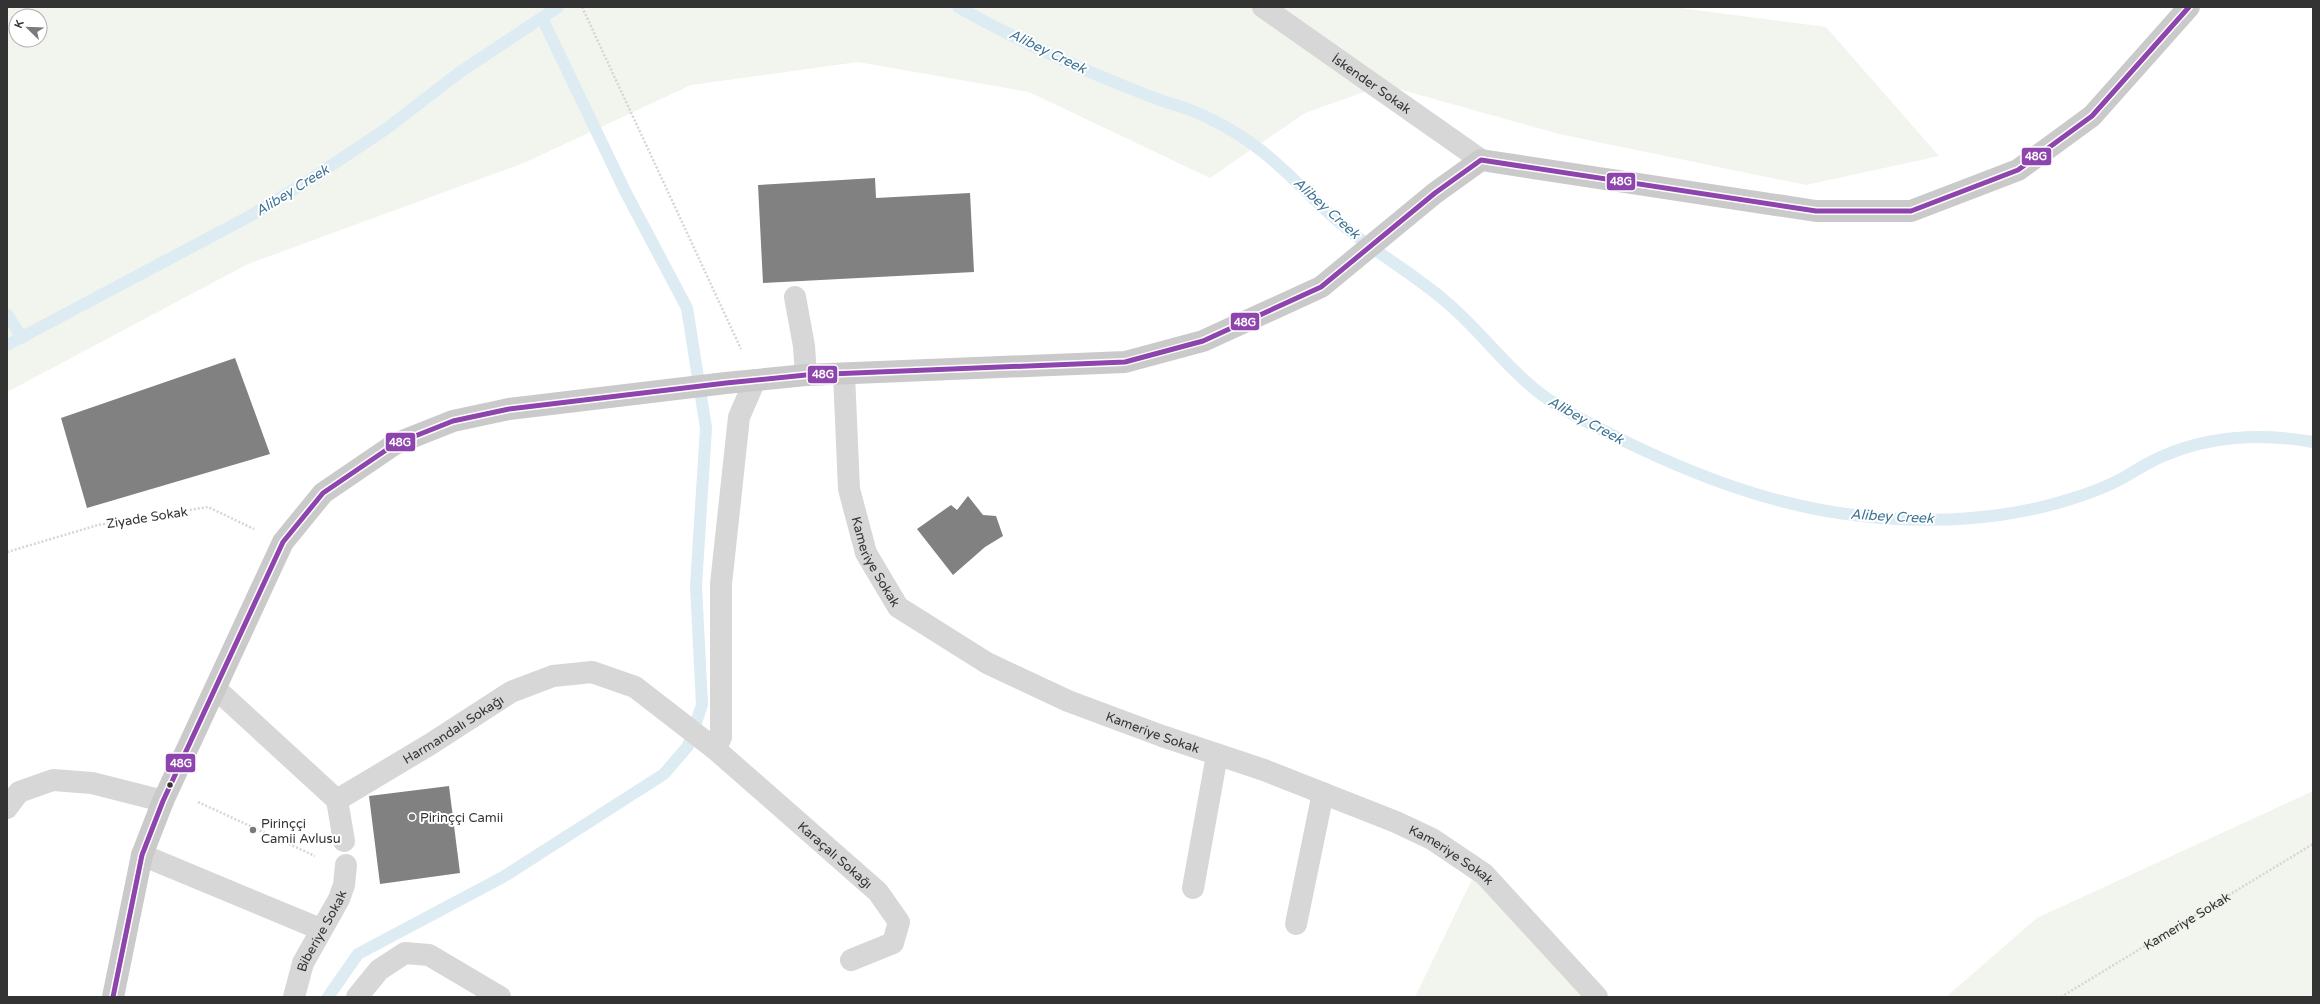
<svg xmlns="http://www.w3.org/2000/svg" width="2320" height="1004" font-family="'Varela Round',sans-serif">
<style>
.green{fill:#f1f5ed;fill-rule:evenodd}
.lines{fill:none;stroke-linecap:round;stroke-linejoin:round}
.stream{stroke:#ddebf3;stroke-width:12}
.building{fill:#818181}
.path{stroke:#d6d6d6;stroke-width:2.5;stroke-dasharray:2 2;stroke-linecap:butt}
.minor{stroke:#d7d7d7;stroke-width:22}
.major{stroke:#cacaca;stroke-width:22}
.bus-1-casing{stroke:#fff;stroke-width:8}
.bus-1{stroke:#8e44ad;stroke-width:5}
.bus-dot{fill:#333;stroke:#fff;stroke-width:1.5}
.poi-dot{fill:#7a7a7a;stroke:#fff;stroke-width:1.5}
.labels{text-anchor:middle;stroke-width:4;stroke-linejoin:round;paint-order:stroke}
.street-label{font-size:13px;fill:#333;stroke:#fff}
.poi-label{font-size:13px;fill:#333;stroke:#fff;text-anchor:start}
.water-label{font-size:14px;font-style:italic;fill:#3f7597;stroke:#fff}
.line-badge{stroke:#fff;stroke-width:1.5}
.badge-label{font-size:11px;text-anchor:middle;font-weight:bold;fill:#fff}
</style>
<rect width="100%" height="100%" fill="#fff"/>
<g class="green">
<path d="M7,7h1666l153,20 113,129 -133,29 -247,-51 -175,-49 -79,28 -95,65 -181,-86 -171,-30 -167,23 -167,78 -276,101 -241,128zM16,16h24v24h-24z"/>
<polygon points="2313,791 2313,997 1946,997 2037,918"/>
<polygon points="1477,869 1605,997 1415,997"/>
</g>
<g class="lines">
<g class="stream">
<path d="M958,7c62,35 128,65 194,90 12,5 24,8 36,12 23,9 47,22 67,37 31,22 55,52 85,77 33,28 71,49 104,77 34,28 59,64 93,91 24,19 52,32 79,46 77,38 159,70 246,79 70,8 145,4 212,-18 16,-5 34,-12 49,-20 13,-8 26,-16 40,-22 49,-21 98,-23 150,-14"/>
<polyline points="7,314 22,338"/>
<polyline points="7,345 250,216 308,181 386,129 460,72 558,7"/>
<polyline points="328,997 358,954 503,877 664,774 688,746 702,705 696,586 706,428 687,308 625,191 542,18"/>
</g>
</g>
<g class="building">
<polygon points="875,178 876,198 970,193 974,272 763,283 758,185"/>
<polygon points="235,358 270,454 87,508 61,418"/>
<polygon points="968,496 983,515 996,516 1003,536 985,547 953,575 917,529 951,505 957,510"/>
<polygon points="449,786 460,873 380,884 369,796"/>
</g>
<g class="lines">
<g class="path">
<polyline points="582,7 741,349"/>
<polyline points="7,552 98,525 208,507 254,529"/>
<polyline points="198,802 315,856"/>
<path id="s1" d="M2061,997l252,-153"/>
</g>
<g class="minor">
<path id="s2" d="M1263,7l218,153"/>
<polyline points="795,297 804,346 806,375"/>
<path id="s3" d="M844,374l5,115 17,64 32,54 89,56 81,38 94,35 102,34 132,52 36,17 52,35 113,123"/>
<polyline points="216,689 337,800"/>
<polyline points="715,749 721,737 721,584 739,417 755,380"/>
<path id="s4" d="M337,800l92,-55 82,-53 42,-16 39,-4 43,15 80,62 163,143 21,30 -6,21 -42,17"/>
<polyline points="337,800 344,841"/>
<polyline points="7,808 19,792 53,780 92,783 163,801"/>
<polyline points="142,855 320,929"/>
<polyline points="1193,888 1217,755"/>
<polyline points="1296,924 1323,793"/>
<path id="s5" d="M294,997l9,-34 36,-64 5,-14 2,-20"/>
<polyline points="357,997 379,970 405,953 429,955 500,997"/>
</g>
<polyline class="major" points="113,997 142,855 163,801 283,542 323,493 395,444 453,421 509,409 726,383 806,375 1125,362 1203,341 1321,287 1435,193 1481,160 1816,211 1911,211 2018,170 2092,116 2189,7"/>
<g class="bus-1-casing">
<polyline id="bus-1" points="113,997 142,855 163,801 283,542 323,493 395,444 453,421 509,409 726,383 806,375 1125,362 1203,341 1321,287 1435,193 1481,160 1816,211 1911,211 2018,170 2092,116 2189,7"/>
</g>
<use href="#bus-1" class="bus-1"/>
</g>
<circle class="bus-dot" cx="170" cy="785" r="3.5"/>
<g class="poi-dot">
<circle cx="412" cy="817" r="4"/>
<circle cx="253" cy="830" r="4"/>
</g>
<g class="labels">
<g class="street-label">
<text dy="5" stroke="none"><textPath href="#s2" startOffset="133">İskender Sokak</textPath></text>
<text transform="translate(147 517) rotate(-9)" y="5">Ziyade Sokak</text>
<text dy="5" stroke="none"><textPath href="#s3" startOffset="193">Kameriye Sokak</textPath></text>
<text dy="5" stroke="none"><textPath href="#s4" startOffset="136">Harmandalı Sokağı</textPath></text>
<text dy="5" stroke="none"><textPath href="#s3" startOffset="529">Kameriye Sokak</textPath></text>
<text dy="5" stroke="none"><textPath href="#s4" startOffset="596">Karaçalı Sokağı</textPath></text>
<text dy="5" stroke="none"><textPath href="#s3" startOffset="853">Kameriye Sokak</textPath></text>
<text dy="5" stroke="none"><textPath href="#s1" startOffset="147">Kameriye Sokak</textPath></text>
<text dy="5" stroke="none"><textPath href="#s5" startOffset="72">Biberiye Sokak</textPath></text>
</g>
<g class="poi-label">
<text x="420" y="822">Pirinççi Camii</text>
<text x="261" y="828">Pirinççi<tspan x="261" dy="15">Camii Avlusu</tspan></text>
</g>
<g class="water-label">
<text transform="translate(1048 51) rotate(26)" y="5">Alibey Creek</text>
<text transform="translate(292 190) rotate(-32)" y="5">Alibey Creek</text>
<text transform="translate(1327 208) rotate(42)" y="5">Alibey Creek</text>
<text transform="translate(1586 420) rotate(29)" y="5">Alibey Creek</text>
<text transform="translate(1892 516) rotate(3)" y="5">Alibey Creek</text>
</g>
</g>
<g class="line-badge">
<rect x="2021" y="147" width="31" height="19" rx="4" fill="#8e44ad"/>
<rect x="1606" y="172" width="30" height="19" rx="4" fill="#8e44ad"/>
<rect x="1230" y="312" width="30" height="19" rx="4" fill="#8e44ad"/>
<rect x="807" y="365" width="31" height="19" rx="4" fill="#8e44ad"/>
<rect x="385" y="432" width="31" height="20" rx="4" fill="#8e44ad"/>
<rect x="165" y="753" width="31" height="20" rx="4" fill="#8e44ad"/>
</g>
<g class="badge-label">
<text x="2036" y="160">48G</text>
<text x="1621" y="185">48G</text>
<text x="1245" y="326">48G</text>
<text x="823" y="378">48G</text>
<text x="400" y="446">48G</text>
<text x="181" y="767">48G</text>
</g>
<rect width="2320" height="1004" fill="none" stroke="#333333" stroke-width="16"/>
<g transform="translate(28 28) rotate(293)"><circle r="19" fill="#ffffff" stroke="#adadad"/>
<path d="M0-3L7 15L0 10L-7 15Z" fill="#7a7a7a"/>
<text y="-6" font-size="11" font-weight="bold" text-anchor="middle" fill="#333333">K</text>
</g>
</svg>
